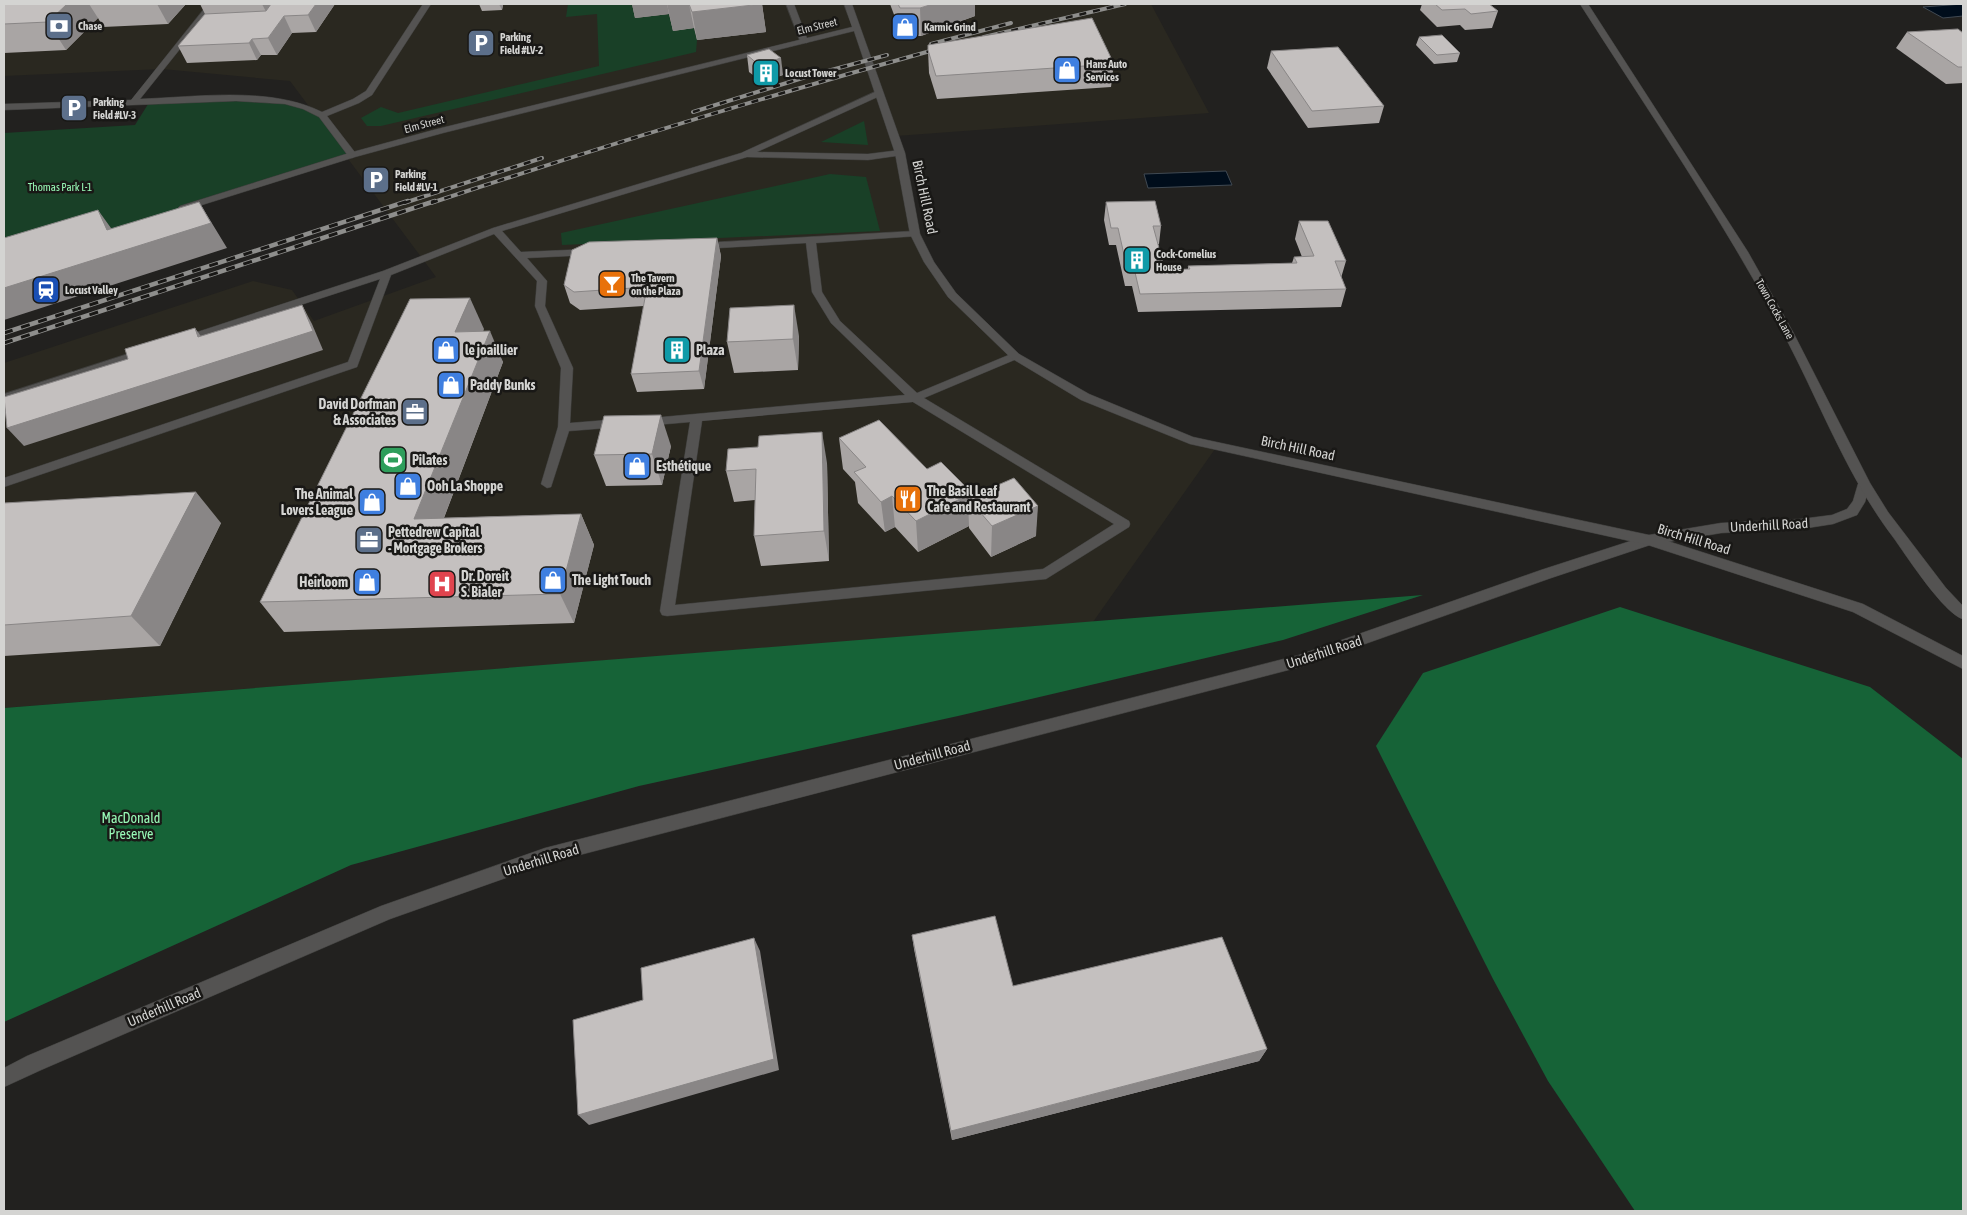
<svg xmlns="http://www.w3.org/2000/svg" width="1967" height="1215" font-family="'Asap Condensed',sans-serif">
<style>
.built{fill:#2a2820}
.green{fill:#194027}
.forest{fill:#166337}
.water{fill:#000d1b;stroke:#404952}
.lines{fill:none;stroke-linecap:round;stroke-linejoin:round}
.service-casing{stroke:#3e3e3c;stroke-width:1}
.minor-casing{stroke:#3e3e3c;stroke-width:1}
.tertiary-casing{stroke:#3e3e3c;stroke-width:1}
.service{fill:#545352;fill-rule:evenodd}
.minor{fill:#545352;fill-rule:evenodd}
.tertiary{fill:#545352;fill-rule:evenodd}
.rail-far1-casing{stroke:#8e8e8c;stroke-width:4}
.rail-casing{stroke:#8e8e8c;stroke-width:4.5}
.rail-far1{stroke:#191816;stroke-width:2.5;stroke-dasharray:7;stroke-linecap:butt}
.rail{stroke:#191816;stroke-width:3;stroke-dasharray:9;stroke-linecap:butt}
.wall{fill:#a9a5a4}
.shaded-wall{fill:#898686}
.building{fill:#c4c0bf;stroke:#898686}
.labels{text-anchor:middle;stroke-width:5;stroke-linejoin:round;paint-order:stroke}
.far-poi-label{font-size:11px;font-weight:bold;fill:#d4d4d2;stroke:#191816;text-anchor:start}
.far-street-label{font-size:11px;fill:#d4d4d2;stroke:#191816}
.far-park-label{font-size:11px;fill:#98fab7;stroke:#191816}
.street-label{font-size:14px;fill:#d4d4d2;stroke:#191816}
.poi-label{font-size:14px;font-weight:bold;fill:#d4d4d2;stroke:#191816;text-anchor:start}
.park-label{font-size:14px;fill:#98fab7;stroke:#191816}
</style>
<rect width="100%" height="100%" fill="#22211f"/>
<polygon class="built" points="4,4 1151,4 1209,113 896,136 919,230 942,287 1007,351 1091,396 1215,449 1093,622 4,708 4,363 253,281 292,290 314,321 436,277 290,81 162,69 4,76"/>
<g class="green">
<polygon points="568,4 632,4 635,18 669,14 673,31 694,28 697,40 696,52 381,126 367,126 361,118 381,107 398,113 599,66 597,14 566,17"/>
<polygon points="150,101 286,101 322,115 352,155 4,264 4,133 135,125"/>
<polygon points="864,121 868,145 821,142"/>
<polygon points="830,174 866,177 880,231 562,245 561,233"/>
</g>
<g class="forest">
<polygon points="1423,595 1283,640 958,716 639,786 351,865 4,1022 4,708"/>
<polygon points="1620,607 1870,687 1963,759 1963,1211 1635,1211 1548,1081 1493,979 1376,746 1423,673"/>
</g>
<g class="water">
<polygon points="1963,4 1963,16 1943,18 1923,7"/>
<polygon points="1226,171 1232,185 1148,188 1144,174"/>
</g>
<g class="lines">
<g class="service-casing">
<g id="service">
<path d="M208,4h8l-76,95c57,-2 130,-13 182,13l31,-13 13,-8 57,-87h8l-59,91 -13,8 -32,13 30,39 -5,3 -3,-1 -30,-40 -16,-8 -18,-5 -49,-3 -232,9v-6l127,-4z"/>
<polygon points="879,90 883,93 882,95 757,152 868,154 900,150 903,151 903,155 868,160 747,157 502,231 521,252 590,249 595,252 590,255 527,258 547,281 545,306 573,368 570,423 620,419 626,423 620,427 569,431 551,487 547,488 541,484 558,427 561,368 535,306 537,281 494,234 391,275 357,367 4,487 4,478 348,362 380,279 187,342 179,342 178,340 179,338 383,271 493,228 741,153"/>
<path d="M915,231l3,1v4l-102,7 6,49 18,29 77,72 94,-39h8l2,2 -2,2 -95,40 205,123 1,3 -1,3 -83,52 -379,37 -5,-1 -2,-4 30,-189 -46,4 -6,-4 2,-3 265,-24 -74,-72 -19,-31 -6,-49 -105,6 -5,-3 5,-3zM913,402l201,122 -71,45 -368,36 27,-184z"/>
<polygon points="143,349 149,352 147,354 4,402 4,394"/>
</g>
</g>
<g class="minor-casing">
<g id="minor">
<polygon points="786,4 794,4 808,41 807,43 800,41"/>
<polygon points="1864,480 1870,484 1865,502 1857,515 1833,524 1801,529 1721,533 1650,545 1551,578 1300,667 545,864 390,919 41,1070 4,1087 4,1068 27,1056 381,906 545,848 1299,655 1541,570 1649,535 1721,523 1801,519 1832,515 1847,509 1853,501 1858,484"/>
</g>
</g>
<g class="tertiary-casing">
<g id="tertiary">
<polygon points="844,4 852,4 905,153 920,234 934,262 956,293 1019,354 1089,394 1193,437 1649,535 1863,604 1963,656 1963,669 1853,612 1648,545 1190,444 1081,400 1011,358 948,297 924,262 910,234 895,153 854,31 443,133 355,157 186,210 180,210 178,208 180,206 349,153 437,129 852,27"/>
<path d="M1580,4h8l160,248 45,80 77,151 18,29 58,76 17,18v13c-19,-5 -57,-64 -70,-82 -47,-62 -74,-137 -111,-206 -60,-113 -133,-219 -202,-327z"/>
</g>
</g>
<use href="#service" class="service"/>
<use href="#minor" class="minor"/>
<use href="#tertiary" class="tertiary"/>
<g class="rail-far1-casing">
<g id="rail-far1">
<polyline points="984,37 1125,4"/>
<polyline points="931,44 1011,23"/>
<polyline points="693,112 809,76 887,55"/>
<polyline points="404,203 542,158"/>
<path d="M431,203c169,-56 339,-108 510,-155"/>
</g>
</g>
<g class="rail-casing">
<g id="rail">
<polyline points="4,333 408,201"/>
<polyline points="4,343 435,201"/>
</g>
</g>
<use href="#rail-far1" class="rail-far1"/>
<use href="#rail" class="rail"/>
</g>
<g class="wall">
<polygon points="4,4 186,4 168,24 103,27 98,18 66,50 4,53"/>
<polygon points="200,4 335,4 316,32 292,33 277,55 261,55 257,60 187,63 178,46 205,14"/>
<polygon points="479,4 517,4 517,5 503,5 502,10 482,11"/>
<polygon points="632,4 762,4 766,32 697,40 694,28 673,31 669,14 635,18"/>
<polygon points="890,4 975,4 975,16 921,36 902,36"/>
<polygon points="1422,4 1489,4 1498,11 1492,28 1465,30 1460,25 1437,27 1420,10"/>
<polygon points="1907,32 1963,33 1963,83 1946,84 1896,48"/>
<polygon points="1419,37 1460,53 1457,62 1434,64 1416,45"/>
<polygon points="928,50 1114,64 1111,87 937,99 929,73"/>
<polygon points="1271,51 1384,106 1379,123 1308,128 1267,68"/>
<polygon points="747,55 783,75 762,82 749,72"/>
<polygon points="1106,202 1161,226 1159,244 1158,244 1165,270 1188,269 1188,266 1292,263 1294,257 1302,257 1295,239 1299,221 1346,261 1341,278 1346,289 1341,307 1138,312 1132,286 1125,286 1116,245 1109,245 1104,220"/>
<polygon points="717,238 721,256 704,389 637,392 631,374 644,306 580,310 570,303 564,285"/>
<polygon points="484,329 483,331 503,362 444,518 581,514 594,545 574,623 284,632 260,602"/>
<polygon points="799,336 798,370 734,373 727,342"/>
<polygon points="839,438 927,469 972,493 972,496 1036,536 991,557 969,528 969,526 918,552 895,527 885,532 858,503 855,482 843,469"/>
<polygon points="671,446 662,485 606,486 594,455"/>
<polygon points="827,463 829,561 761,566 754,536 755,500 734,502 726,471"/>
<polygon points="4,503 221,523 160,646 4,656"/>
<polygon points="912,935 1013,986 1267,1049 1259,1061 952,1140 914,949"/>
</g>
<g class="shaded-wall">
<polygon points="67,4 89,4 98,18 66,50 48,22"/>
<polygon points="157,4 186,4 168,24"/>
<polygon points="262,4 291,4 274,27"/>
<polygon points="316,4 335,4 316,32 308,15"/>
<polygon points="499,4 503,4 503,5 502,10"/>
<polygon points="632,4 667,4 669,14 635,18"/>
<polygon points="667,4 689,4 694,28 673,31"/>
<polygon points="762,4 766,32 697,40 692,12"/>
<polygon points="933,4 975,4 975,16 921,36 920,8"/>
<polygon points="284,16 292,33 277,55 268,38"/>
<polygon points="252,39 261,55 257,60 249,43"/>
<polygon points="781,58 783,75 762,82 759,65"/>
<polygon points="199,202 227,248 4,320 4,288 107,230 98,210 116,235"/>
<polygon points="717,238 721,256 704,389 699,371"/>
<polygon points="470,298 484,329 469,363 455,332"/>
<polygon points="302,305 312,324 323,350 24,446 7,428"/>
<polygon points="794,305 799,336 798,370 793,339"/>
<polygon points="195,328 208,346 198,337"/>
<polygon points="490,331 503,362 432,549 414,519"/>
<polygon points="661,415 671,446 662,485 652,454"/>
<polygon points="822,432 827,463 829,561 824,531"/>
<polygon points="196,492 221,523 160,646 131,616"/>
<polygon points="972,493 972,503 968,498 969,526 918,552 916,521"/>
<polygon points="892,496 895,527 885,532 881,502"/>
<polygon points="1038,506 1036,536 991,557 992,526"/>
<polygon points="581,514 594,545 574,623 560,594"/>
<polygon points="754,938 760,951 779,1070 589,1125 578,1115"/>
<polygon points="1267,1049 1259,1061 952,1140 951,1131"/>
</g>
<g class="building">
<polygon points="4,4 67,4 48,22 4,24"/>
<polygon points="271,4 316,4 308,15 284,16 268,38 252,39 249,43 178,46 205,14 266,11"/>
<polygon points="689,4 762,4 692,12"/>
<polygon points="898,4 933,4 920,8 900,8"/>
<polygon points="1435,4 1489,4 1498,11 1471,14 1465,9 1442,10"/>
<polygon points="1092,18 1114,64 936,76 928,50 928,45"/>
<polygon points="1958,29 1963,33 1963,67 1958,67 1907,32"/>
<polygon points="1442,35 1460,53 1437,55 1419,37"/>
<polygon points="1338,47 1384,106 1312,111 1271,51"/>
<polygon points="769,49 781,58 759,65 747,55"/>
<polygon points="1155,201 1161,226 1153,226 1165,270 1190,269 1188,266 1297,263 1294,257 1314,256 1299,221 1328,221 1346,261 1335,261 1346,289 1140,294 1134,268 1127,268 1118,228 1111,228 1106,202"/>
<polygon points="199,202 211,223 4,288 4,238 98,210 107,230"/>
<polygon points="717,238 699,371 631,374 647,287 574,292 564,285 572,250 589,242"/>
<polygon points="470,298 455,332 490,331 414,519 581,514 560,594 260,602 410,299"/>
<polygon points="302,305 313,331 7,428 4,397 128,359 125,349 195,328 198,337"/>
<polygon points="794,305 793,339 727,342 730,308"/>
<polygon points="661,415 652,454 594,455 604,416"/>
<polygon points="879,420 927,469 941,462 972,493 916,521 892,496 881,502 854,472 866,467 839,438"/>
<polygon points="822,432 824,531 754,536 756,469 726,471 728,449 758,447 759,436"/>
<polygon points="1014,478 1038,506 992,526 968,498"/>
<polygon points="196,492 131,616 4,625 4,503"/>
<polygon points="995,916 1013,986 1222,937 1267,1049 951,1131 912,935"/>
<polygon points="754,938 774,1059 578,1115 573,1020 643,1000 641,968"/>
</g>
<defs>
<g id="bank-square" transform="scale(1.4375)"><rect x="-9" y="-9" width="18" height="18" rx="4" fill="#5c6f8a" stroke="#191816"/><path d="M-6-4H6V4H-6ZM0-2.3a2.3 2.3 0 1 0 0 4.6a2.3 2.3 0 1 0 0-4.6Z" fill="#fff"/></g>
<g id="shop-square" transform="scale(1.4375)"><rect x="-9" y="-9" width="18" height="18" rx="4" fill="#3f7fe0" stroke="#191816"/><path d="M-5-2.5h2.3a2.7 3.5 0 0 1 5.4 0H5L5.5 6h-11ZM-1.5-2.5h3a1.5 2.3 0 0 0-3 0Z" fill="#fff"/></g>
<g id="parking-square" transform="scale(1.4375)"><rect x="-9" y="-9" width="18" height="18" rx="4" fill="#5c6f8a" stroke="#191816"/><path d="M-3.5-5.5H1a3.5 3.5 0 0 1 0 7H-1V5.5H-3.5ZM-1-3.4V-.6H.8a1.4 1.4 0 0 0 0-2.8Z" fill="#fff"/></g>
<g id="building-square" transform="scale(1.4375)"><rect x="-9" y="-9" width="18" height="18" rx="4" fill="#0f9aa8" stroke="#191816"/><path d="M-4-6H4V6H1V3H-1V6H-4ZM-2.5-4.3h1.7v1.8h-1.7ZM.8-4.3h1.7v1.8H.8ZM-2.5-1h1.7V.8h-1.7ZM.8-1h1.7V.8H.8Z" fill="#fff"/></g>
<g id="bar-square" transform="scale(1.4375)"><rect x="-9" y="-9" width="18" height="18" rx="4" fill="#e8710a" stroke="#191816"/><path d="M-6-5H6L.8 .8V4.5H3.5V6h-7V4.5H-.8V.8Z" fill="#fff"/></g>
<g id="station-square" transform="scale(1.4375)"><rect x="-9" y="-9" width="18" height="18" rx="4" fill="#1a4fb4" stroke="#191816"/><path d="M-3-6H3Q5-6 5-4V2Q5 4 3 4L4.5 6H3L1.5 4h-3L-3 6H-4.5L-3 4Q-5 4-5 2V-4Q-5-6-3-6ZM-3.5-4v3h7v-3ZM-3.5 1v1.5H-2V1ZM2 1v1.5H3.5V1Z" fill="#fff"/></g>
<g id="office-square" transform="scale(1.4375)"><rect x="-9" y="-9" width="18" height="18" rx="4" fill="#5c6f8a" stroke="#191816"/><path d="M-6-3h4V-5.5h4V-3h4V5H-6ZM-1-4.5V-3h2v-1.5ZM-6 0V1H6V0Z" fill="#fff"/></g>
<g id="stadium-square" transform="scale(1.4375)"><rect x="-9" y="-9" width="18" height="18" rx="4" fill="#2e9e5b" stroke="#191816"/><path d="M0-5a6.5 5 0 1 0 0 10a6.5 5 0 1 0 0-10ZM-3.5-1.8h7v3.6h-7Z" fill="#fff"/></g>
<g id="restaurant-square" transform="scale(1.4375)"><rect x="-9" y="-9" width="18" height="18" rx="4" fill="#e8710a" stroke="#191816"/><path d="M-5-6h1v4h1v-4h1v4h1v-4h1v5L-1.5 .5V6h-2V.5L-5-1ZM5-6V6H3V1.5H1.5Q1.5-4 5-6Z" fill="#fff"/></g>
<g id="hospital-square" transform="scale(1.4375)"><rect x="-9" y="-9" width="18" height="18" rx="4" fill="#e0444e" stroke="#191816"/><path d="M-5-5h3v3.5h4V-5h3V5h-3V1.5h-4V5h-3Z" fill="#fff"/></g>
</defs>
<g fill-rule="evenodd">
<use href="#bank-square" x="59" y="26"/>
<use href="#shop-square" x="905" y="27"/>
<use href="#parking-square" x="481" y="43"/>
<use href="#shop-square" x="1067" y="70"/>
<use href="#building-square" x="766" y="73"/>
<use href="#parking-square" x="74" y="108"/>
<use href="#parking-square" x="376" y="180"/>
<use href="#building-square" x="1137" y="260"/>
<use href="#bar-square" x="612" y="284"/>
<use href="#station-square" x="46" y="290"/>
<use href="#shop-square" x="446" y="350"/>
<use href="#building-square" x="677" y="350"/>
<use href="#shop-square" x="451" y="385"/>
<use href="#office-square" x="415" y="412"/>
<use href="#stadium-square" x="393" y="460"/>
<use href="#shop-square" x="637" y="466"/>
<use href="#shop-square" x="408" y="486"/>
<use href="#restaurant-square" x="908" y="499"/>
<use href="#shop-square" x="372" y="502"/>
<use href="#office-square" x="369" y="540"/>
<use href="#shop-square" x="553" y="580"/>
<use href="#shop-square" x="367" y="582"/>
<use href="#hospital-square" x="442" y="584"/>
</g>
<g class="labels">
<g class="far-poi-label">
<text x="78" y="30">Chase</text>
<text x="924" y="31">Karmic Grind</text>
<text x="500" y="41">Parking<tspan x="500" dy="13">Field #LV-2</tspan></text>
<text x="1086" y="68">Hans Auto<tspan x="1086" dy="13">Services</tspan></text>
<text x="785" y="77">Locust Tower</text>
<text x="93" y="106">Parking<tspan x="93" dy="13">Field #LV-3</tspan></text>
<text x="395" y="178">Parking<tspan x="395" dy="13">Field #LV-1</tspan></text>
<text x="1156" y="258">Cock-Cornelius<tspan x="1156" dy="13">House</tspan></text>
<text x="631" y="282">The Tavern<tspan x="631" dy="13">on the Plaza</tspan></text>
<text x="65" y="294">Locust Valley</text>
</g>
<g class="far-street-label">
<text transform="translate(817 26) rotate(-14)" y="4">Elm Street</text>
<text transform="translate(424 124) rotate(-15)" y="4">Elm Street</text>
<text transform="translate(1775 309) rotate(61)" y="4">Town Cocks Lane</text>
</g>
<g class="far-park-label">
<text x="60" y="191">Thomas Park L-1</text>
</g>
<g class="street-label">
<text transform="translate(925 197) rotate(78)" y="5">Birch Hill Road</text>
<text transform="translate(1298 448) rotate(12)" y="5">Birch Hill Road</text>
<text transform="translate(1769 525) rotate(-3)" y="5">Underhill Road</text>
<text transform="translate(1694 539) rotate(17)" y="5">Birch Hill Road</text>
<text transform="translate(1324 652) rotate(-18)" y="5">Underhill Road</text>
<text transform="translate(932 755) rotate(-15)" y="5">Underhill Road</text>
<text transform="translate(541 860) rotate(-17)" y="5">Underhill Road</text>
<text transform="translate(164 1007) rotate(-23)" y="5">Underhill Road</text>
</g>
<g class="poi-label">
<text x="465" y="355">le joaillier</text>
<text x="696" y="355">Plaza</text>
<text x="470" y="390">Paddy Bunks</text>
<text x="396" y="409" text-anchor="end">David Dorfman<tspan x="396" dy="16">&amp; Associates</tspan></text>
<text x="412" y="465">Pilates</text>
<text x="656" y="471">Esthétique</text>
<text x="427" y="491">Ooh La Shoppe</text>
<text x="927" y="496">The Basil Leaf<tspan x="927" dy="16">Cafe and Restaurant</tspan></text>
<text x="353" y="499" text-anchor="end">The Animal<tspan x="353" dy="16">Lovers League</tspan></text>
<text x="388" y="537">Pettedrew Capital<tspan x="388" dy="16">- Mortgage Brokers</tspan></text>
<text x="461" y="581">Dr. Doreit<tspan x="461" dy="16">S. Bialer</tspan></text>
<text x="572" y="585">The Light Touch</text>
<text x="348" y="587" text-anchor="end">Heirloom</text>
</g>
<g class="park-label">
<text x="131" y="823">MacDonald<tspan x="131" dy="16">Preserve</tspan></text>
</g>
</g>
<rect width="1967" height="1215" fill="none" stroke="#d4d4d2" stroke-width="10"/>
</svg>
